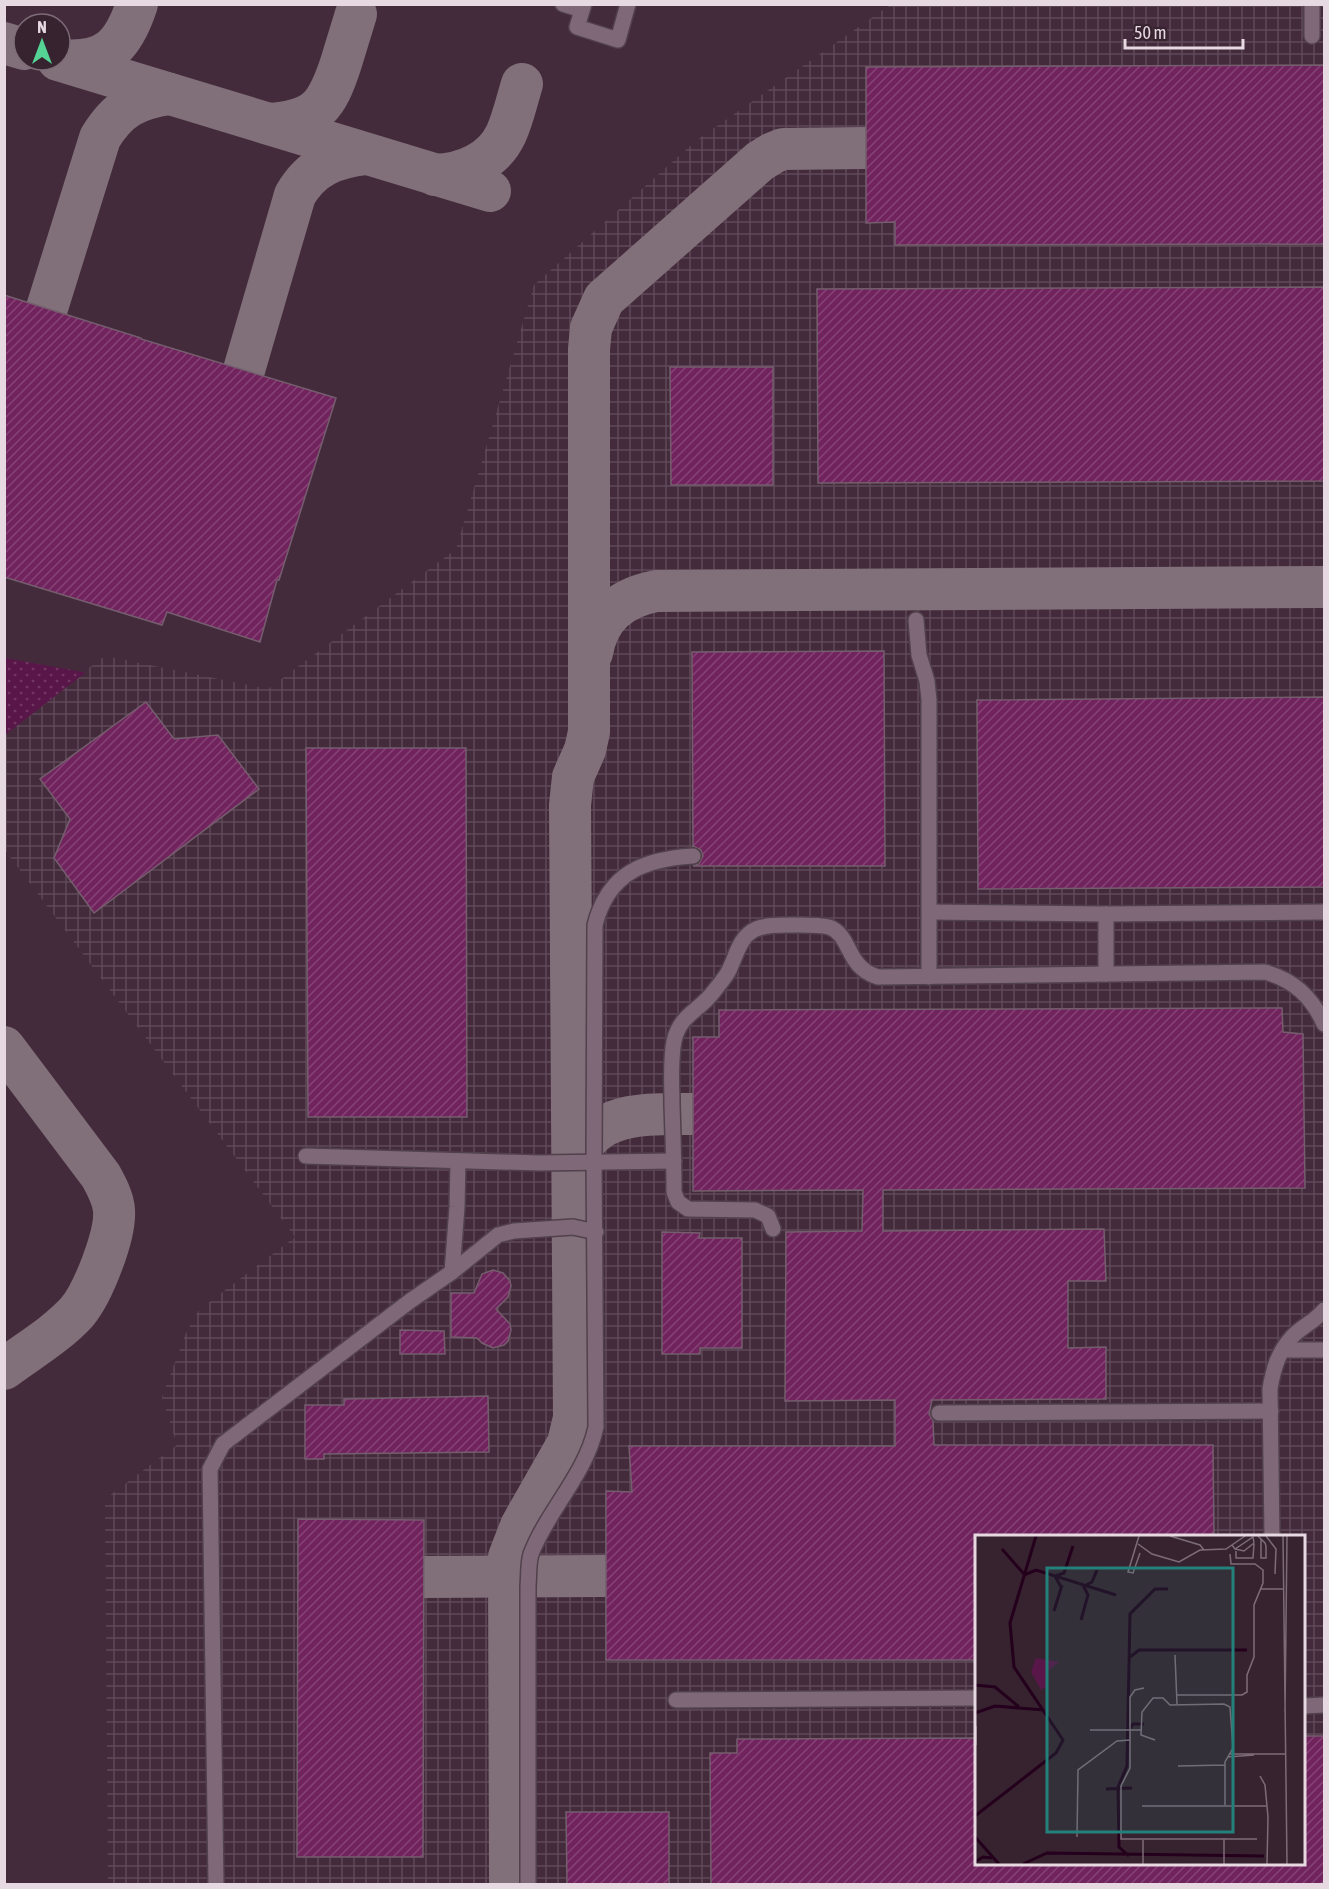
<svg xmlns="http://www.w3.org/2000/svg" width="1329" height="1889" font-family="'Asap Condensed',sans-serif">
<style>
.built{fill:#442b3c;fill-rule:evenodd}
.industrial{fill:url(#industrial-grid);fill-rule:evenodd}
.grass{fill:url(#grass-dots)}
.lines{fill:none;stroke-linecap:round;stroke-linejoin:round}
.taxiway{stroke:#81707a;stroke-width:42}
.building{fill:url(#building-hatch);stroke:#745e6d;stroke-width:1.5}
.minor-casing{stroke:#51414c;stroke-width:18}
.minor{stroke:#7f6877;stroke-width:15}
.inset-river{fill:none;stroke:#24001c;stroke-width:3}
.inset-road{fill:none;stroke:#7d6c77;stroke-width:1.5}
.view{fill:#24807a;fill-opacity:0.15;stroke:#24807a;stroke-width:3}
.inset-edge{fill:none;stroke:#e6d9e1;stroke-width:3}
</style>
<defs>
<pattern id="industrial-grid" width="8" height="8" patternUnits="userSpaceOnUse" patternTransform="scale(1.5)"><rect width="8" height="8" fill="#442b3c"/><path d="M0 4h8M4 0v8" fill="none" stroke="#5f4958"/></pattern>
<pattern id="grass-dots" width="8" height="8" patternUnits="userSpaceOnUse" patternTransform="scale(1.5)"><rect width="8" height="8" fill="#591649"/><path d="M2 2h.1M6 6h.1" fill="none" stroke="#713763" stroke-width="1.8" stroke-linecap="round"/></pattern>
<pattern id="building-hatch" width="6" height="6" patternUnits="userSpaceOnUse" patternTransform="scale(1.5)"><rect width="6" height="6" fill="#71235e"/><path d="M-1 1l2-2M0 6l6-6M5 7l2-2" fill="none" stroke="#854275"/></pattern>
</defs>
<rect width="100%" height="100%" fill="#372330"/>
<path class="built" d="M4,5h1320v1879h-1319zM24,24h36v36h-36zM976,1536h328v328h-328z"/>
<path class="industrial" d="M890,5h434v1879h-1216l-3,-385 72,-54 -15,-48 24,-64 13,-23 96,-73 -290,-387v-120l100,-74 163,33 188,-140 78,-264 163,-145zM976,1536h328v328h-328z"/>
<polygon class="grass" points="5,658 83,672 85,673 5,735"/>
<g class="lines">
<g class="taxiway">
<polyline points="4,43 24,49"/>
<polyline points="58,60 490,191"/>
<path d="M60,60c46,4 63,-13 77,-56"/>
<path d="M269,124c48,-3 58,-18 72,-61 5,-16 10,-33 15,-49"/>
<path d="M435,175c28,-1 58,-13 71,-41 7,-15 11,-34 16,-50"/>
<path d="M47,308l53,-170c18,-30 36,-39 69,-44"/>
<path d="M244,370l51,-175c17,-29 39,-37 71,-41"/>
<path d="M592,653c6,-37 29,-55 64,-62l668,-4"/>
<path d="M4,1047l97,129c6,11 12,22 13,34 2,25 -21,83 -37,102 -20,22 -49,39 -73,57"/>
<path d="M573,1176c9,-66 70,-62 120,-62"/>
<polyline points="423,1577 606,1576"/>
<polyline points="510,1884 509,1557 521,1526 568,1443 574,1418 570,805 573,777 585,750 589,732 589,349 591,328 604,299 760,161 773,153 783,149 866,148"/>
</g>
</g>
<g class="building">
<polygon points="1324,65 1324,244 895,245 895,222 866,223 866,67"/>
<polygon points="1324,287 1324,481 818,483 817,289"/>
<polygon points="4,295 141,338 141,339 336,398 279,580 277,580 260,642 167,612 162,625 4,577"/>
<polygon points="670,367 773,367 773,485 671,485"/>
<polygon points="884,651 885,866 693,866 699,864 703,856 701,850 693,846 692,652"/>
<polygon points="1324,697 1324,887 978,889 977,700"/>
<polygon points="146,702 174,739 218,735 259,789 94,913 54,858 70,819 40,779"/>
<polygon points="306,748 466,748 467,1117 308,1117"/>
<polygon points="1282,1008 1283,1032 1303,1034 1305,1188 883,1190 883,1231 1104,1229 1106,1281 1068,1281 1068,1348 1106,1347 1106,1399 932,1400 929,1414 933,1420 934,1445 1213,1445 1214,1536 976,1536 976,1660 606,1660 606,1491 632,1492 629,1446 895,1446 895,1400 785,1401 786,1232 862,1231 863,1190 693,1191 693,1037 719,1037 719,1010"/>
<polygon points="662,1232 700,1233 699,1238 742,1238 742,1348 700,1348 700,1354 662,1354"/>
<polygon points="493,1270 503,1273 510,1281 511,1286 508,1297 496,1309 510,1324 511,1330 508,1341 504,1345 493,1348 482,1343 477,1338 451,1337 451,1293 474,1293 482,1274"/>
<polygon points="400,1330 444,1331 445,1354 400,1354"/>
<polygon points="488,1396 489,1452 324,1454 324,1459 305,1459 305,1405 344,1405 344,1399"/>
<polygon points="298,1519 424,1520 423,1857 297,1857"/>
<polygon points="1304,1736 1324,1736 1324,1884 711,1884 710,1753 737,1753 737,1739 976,1738 976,1863 1304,1863"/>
<polygon points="566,1812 669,1812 669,1884 567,1884"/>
</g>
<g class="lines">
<g class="minor-casing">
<g id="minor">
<polyline points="563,4 582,10"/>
<polyline points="584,4 577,27 618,40 628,4"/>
<polyline points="1312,36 1312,4"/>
<polyline points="916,620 919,655 927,681 929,700 929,977"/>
<polyline points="930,912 1106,914 1324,912"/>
<polyline points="1106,914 1106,974"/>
<polyline points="306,1156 539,1163 674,1161"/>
<path d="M773,1229l-5,-13 -13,-6 -67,-1 -10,-7 -4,-10c0,-29 -1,-58 -2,-87 0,-21 -2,-43 2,-64 6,-25 21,-28 36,-45 6,-7 12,-15 17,-22 9,-15 11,-37 29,-45 10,-4 21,-4 32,-4 13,0 28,-1 41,2 23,8 16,40 49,50l387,-5c29,8 47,25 59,52"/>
<polyline points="452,1272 457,1207 458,1161"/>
<polyline points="1284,1350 1324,1350"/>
<polyline points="939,1413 1271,1411"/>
<path d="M1272,1536l-2,-147c3,-19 8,-37 22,-52 9,-10 22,-15 32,-27"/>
<polyline points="676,1700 976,1698"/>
<polyline points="1304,1706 1324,1705"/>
<polyline points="216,1884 210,1469 223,1444 410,1301 452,1272 498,1235 514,1231 573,1227 596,1232"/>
<path d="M528,1884v-298c1,-10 0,-22 3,-32 17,-44 55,-80 65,-127l-2,-265 1,-237c13,-52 49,-66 98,-69"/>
</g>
</g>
<use href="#minor" class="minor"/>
</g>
<g transform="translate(975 1535)">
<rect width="330" height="330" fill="#372330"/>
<path d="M61,123l23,4 -13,10 1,14 -6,4 -10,-18z" fill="#591649"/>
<path class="inset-river" d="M27,14l22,25M49,40l12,-5 80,25M111,50l6,-3 5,-12M86,52l-6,-11 9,-3 9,-27M79,76l8,-26M106,85l7,-25 -5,-10M155,122l9,-7h108M0,150l20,2 24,20M0,178l20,-7 49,4M152,197l6,-8h11M131,254l26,-1M0,281l81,-63 7,-13 -49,-73 -4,-44 26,-87M0,302l24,27M154,321l-10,-9 -1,-60 9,-21 3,-152 25,-25h13M0,327l8,-5 9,1M48,329l24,-11 217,3"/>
<path class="inset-road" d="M164,1l-11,36 5,1 7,-20M195,1l30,9 4,5M283,1l7,7 1,3v12h-5v-19M291,1l10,13 -1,25M308,1l4,328M163,9l14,10 27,8 21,-12 26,-1 19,-13M257,10l3,4 18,-12 1,6 -10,8 -9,-2M261,16v7h17l1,-14M285,54h23M200,120l2,49M169,153l-9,2 -5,7v71l-9,18v53h136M202,160h65l5,-3v-17l7,-18v-52l9,-22v-13l-8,-6h-24l-1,-10M310,177l2,-176M1,191v19M115,195h51M180,205l-14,-5 1,-23 11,-14h10l7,7 54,-1 6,3 3,41 -8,14v43M255,219h55M252,222l27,-2M203,231l47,-1M285,241l5,9 3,32 -1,47M167,271h124M102,302l1,-67 39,-29 13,-1M249,304v25M168,305v24"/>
<path class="view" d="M72,33h186v264h-186z"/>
<rect width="330" height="330" class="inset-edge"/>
</g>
<rect width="1329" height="1889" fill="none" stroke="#e6d9e1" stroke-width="12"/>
<g transform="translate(42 42)"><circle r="28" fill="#372330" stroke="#7d6c77" stroke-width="1.5"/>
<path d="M0-4.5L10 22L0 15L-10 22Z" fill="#54d395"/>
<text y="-9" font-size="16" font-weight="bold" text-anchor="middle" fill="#e6d9e1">N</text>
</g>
<path d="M1125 39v9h118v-9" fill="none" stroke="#e6d9e1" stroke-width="3"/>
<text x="1134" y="39" font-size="18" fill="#e6d9e1" stroke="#372330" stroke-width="4.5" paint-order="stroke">50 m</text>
</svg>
